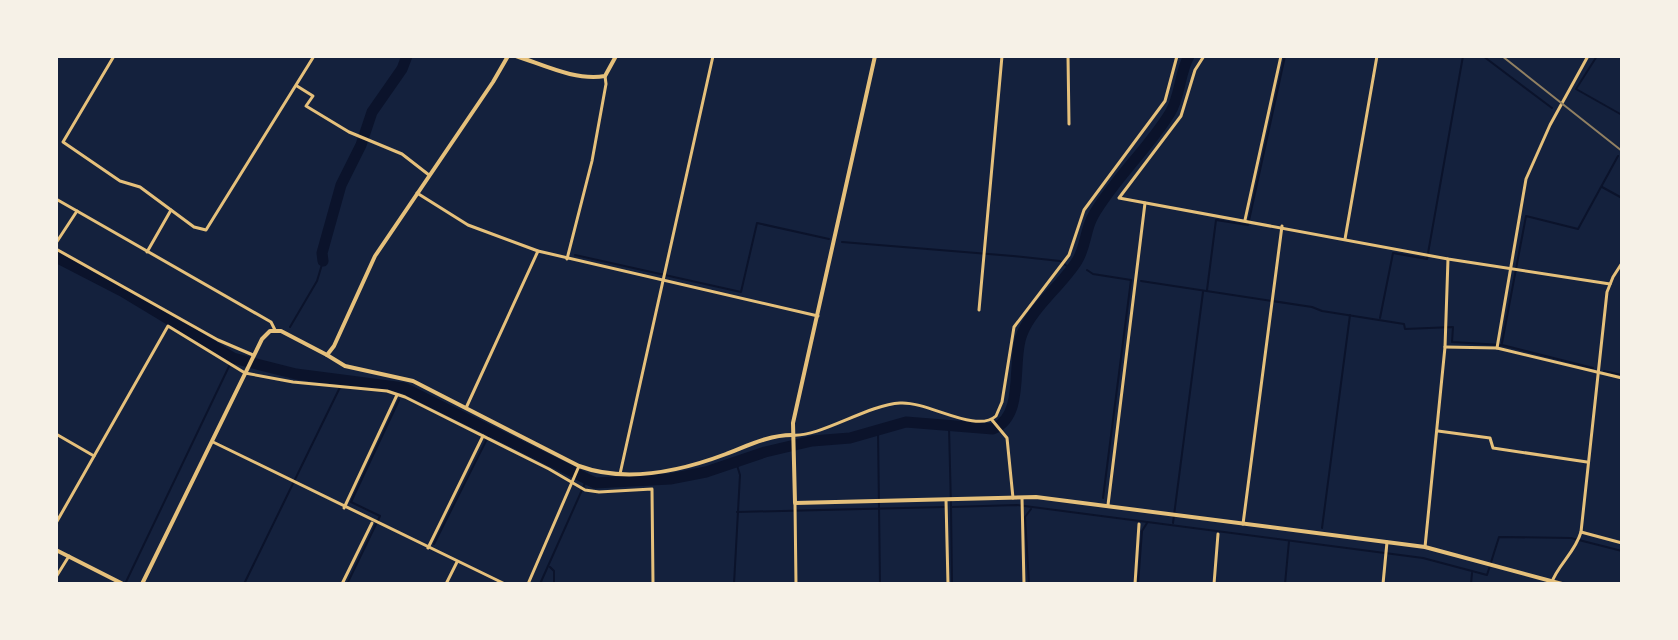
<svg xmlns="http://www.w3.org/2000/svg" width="1678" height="640" font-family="Figtree,sans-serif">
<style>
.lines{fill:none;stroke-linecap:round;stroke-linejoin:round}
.stream{stroke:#0b132b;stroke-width:2}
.river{stroke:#0b132b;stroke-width:11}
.minor{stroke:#e5c07b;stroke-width:3}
.tertiary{stroke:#e5c07b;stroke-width:4}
.rail{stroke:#918062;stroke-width:2}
</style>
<rect width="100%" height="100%" fill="#14213d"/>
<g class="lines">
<g class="stream">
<polyline points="1483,56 1552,108"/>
<polyline points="1597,56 1576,89 1622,115"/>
<polyline points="1602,187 1622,198"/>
<polyline points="842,242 1013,256 1060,261 1071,269"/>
<polyline points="575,255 741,292 757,223 829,239"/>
<polyline points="1077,260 1080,263"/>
<polyline points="1087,270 1093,274 1131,280"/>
<polyline points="1141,281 1312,307 1322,311 1404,324 1405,329 1453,327 1452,342 1502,345 1593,368"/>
<polyline points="1207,290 1216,220 1248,225 1285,56"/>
<polyline points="1380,318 1393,253 1427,259 1463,56"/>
<polyline points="290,327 317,281 323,261"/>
<polyline points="1502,343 1526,216 1578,229 1618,156"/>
<polyline points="1604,371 1622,375"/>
<polyline points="403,392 404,388"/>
<polyline points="949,427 951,507"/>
<polyline points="878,429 880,584"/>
<polyline points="1103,498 1131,280"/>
<polyline points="737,512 944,507"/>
<polyline points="1173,523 1203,292"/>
<polyline points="1322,528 1350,315"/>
<polyline points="434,544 491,431"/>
<polyline points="550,567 554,571 554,584"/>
<polyline points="125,584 233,358"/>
<polyline points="244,584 344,379"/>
<polyline points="347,584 380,516 351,502 399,400"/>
<polyline points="540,584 586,481"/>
<polyline points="734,584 740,475 736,462"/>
<polyline points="952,584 951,507 1017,505 1423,558 1487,575 1499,537 1571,538 1622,551"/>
<polyline points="1029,584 1025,517 1031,509"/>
<polyline points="1138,584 1142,531 1147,523"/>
<polyline points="1285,584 1289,541"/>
<polyline points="1471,584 1472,573"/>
</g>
<g class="river">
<path d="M56,257l66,34 111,67 63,16 108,14 191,95 75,-4 36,-7 59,-20 47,-11 38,-3 56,-16 87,7c33,-13 18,-69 29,-95 10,-26 40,-49 55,-73 9,-14 8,-31 16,-45 21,-37 55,-67 77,-103 11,-18 9,-39 19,-57"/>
<polyline points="323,261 322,253 341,185 361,145 372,112 402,69 407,56"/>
</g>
<g class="minor">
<polyline points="114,56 63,142 120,181 140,187 194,227 206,230 314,56"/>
<polyline points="1068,56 1069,124"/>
<polyline points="1204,56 1195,70 1181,116 1119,198 1448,259 1610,284"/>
<polyline points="297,86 313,96 306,106 349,132 402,154 429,175"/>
<polyline points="417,193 468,225 538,251 818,316"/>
<polyline points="56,199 271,322 275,330"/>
<polyline points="1245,220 1281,56"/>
<polyline points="1345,239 1377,56"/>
<polyline points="56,243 77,211"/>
<polyline points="56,249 218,340 253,355"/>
<polyline points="147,252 171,210"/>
<polyline points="567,259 592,161 606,84 605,76"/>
<polyline points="979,310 1002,56"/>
<polyline points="1445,347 1497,348 1622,378"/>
<polyline points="1497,348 1526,179 1550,125 1588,56"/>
<polyline points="466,408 538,251"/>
<polyline points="992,420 1007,438 1013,498"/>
<polyline points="1438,431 1490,438 1493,448 1587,462"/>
<polyline points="56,434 94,456"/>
<path d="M792,435c27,3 75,-30 108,-32 28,-2 76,31 96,13l6,-14 12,-75 55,-72 15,-45 81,-109 12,-45"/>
<polyline points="213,442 505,584"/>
<polyline points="620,474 713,56"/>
<polyline points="1022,498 1024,584"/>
<polyline points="946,500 948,584"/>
<polyline points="795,504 796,584"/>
<polyline points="1108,505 1145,203"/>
<polyline points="344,508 397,395"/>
<polyline points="56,523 168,326 245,373 293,382 387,391 405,397 549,469 585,490 599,492 652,489 653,584"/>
<polyline points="1243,524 1282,226"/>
<polyline points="1581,532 1622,543"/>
<polyline points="1425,547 1445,347 1448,259"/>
<polyline points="428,548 483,436"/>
<polyline points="56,577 69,556"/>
<polyline points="342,584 372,523"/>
<polyline points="446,584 457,562"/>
<polyline points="528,584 579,466"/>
<polyline points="1135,584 1139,524"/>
<polyline points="1214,584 1218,534"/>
<polyline points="1383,584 1387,542"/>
<path d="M1551,584c7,-20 24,-31 30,-52l26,-240 6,-15 9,-14"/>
</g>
<g class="tertiary">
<path d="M516,56c28,9 59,25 89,20l11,-20"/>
<polyline points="875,56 793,423 795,503 1036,497 1425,547 1562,584"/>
<path d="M327,355l18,11 68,15 166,85c46,17 102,5 147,-12 21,-8 43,-19 66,-19"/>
<polyline points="56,550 123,584"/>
<polyline points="142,584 262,339 270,331 281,331 327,355 334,346 375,256 493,82 508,56"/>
</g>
<polyline class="rail" points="1502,56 1622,151"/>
</g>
<rect width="1678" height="640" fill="none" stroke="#f6f1e7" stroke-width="116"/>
</svg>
